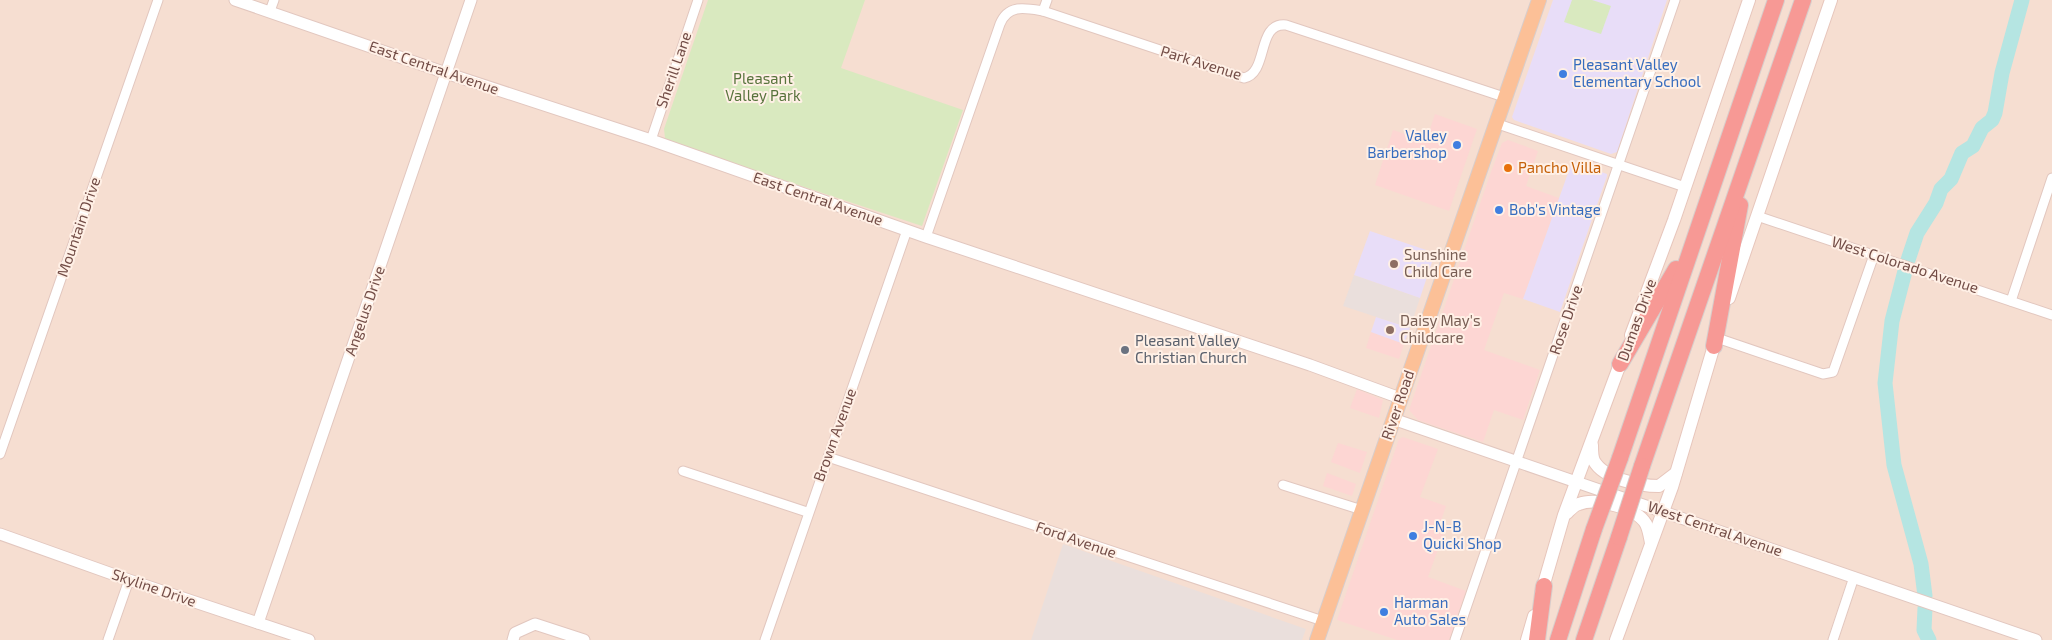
<svg xmlns="http://www.w3.org/2000/svg" width="2052" height="640" font-family="'Exo 2',sans-serif">
<style>
.residential{fill:#f6ded1}
.commercial{fill:#fdd6d3}
.industrial{fill:#eadfdc}
.education{fill:#e8ddf8}
.green{fill:#d9e9bf}
.lines{fill:none;stroke-linecap:round;stroke-linejoin:round}
.river{stroke:#b5e5e2;stroke-width:15}
.minor-casing{stroke:#e2c7bf;stroke-width:11}
.tertiary-casing{stroke:#e2c7bf;stroke-width:13}
.secondary-casing{stroke:#e7c6bc;stroke-width:14}
.primary-casing{stroke:#d8cdcb;stroke-width:16}
.motorway-casing{stroke:#d8cdcb;stroke-width:18}
.minor{stroke:#fff;stroke-width:9}
.tertiary{stroke:#fff;stroke-width:11}
.secondary{stroke:#fff;stroke-width:12}
.primary{stroke:#fcc097;stroke-width:14}
.motorway{stroke:#f79995;stroke-width:16}
.motorway-bridge-casing{stroke:#d8cdcb;stroke-width:18;stroke-linecap:butt}
.motorway-bridge{stroke:#f79995;stroke-width:16}
.shop-dot{fill:#3f7fe0;stroke:#fff0e6;stroke-width:2}
.food-dot{fill:#e8710a;stroke:#fff0e6;stroke-width:2}
.education-dot{fill:#8d6e63;stroke:#fff0e6;stroke-width:2}
.worship-dot{fill:#6b7280;stroke:#fff0e6;stroke-width:2}
.labels{text-anchor:middle;stroke-width:4;stroke-linejoin:round;paint-order:stroke}
.street-label{font-size:15px;fill:#734d47;stroke:#fff0e6}
.shop-label{font-size:15px;fill:#366cbe;stroke:#fff0e6;text-anchor:start}
.park-label{font-size:15px;fill:#58733c;stroke:#fff0e6}
.food-label{font-size:15px;fill:#c56008;stroke:#fff0e6;text-anchor:start}
.education-label{font-size:15px;fill:#785e54;stroke:#fff0e6;text-anchor:start}
.worship-label{font-size:15px;fill:#5b616d;stroke:#fff0e6;text-anchor:start}
</style>
<rect width="100%" height="100%" fill="#fcebe0"/>
<rect class="residential" x="0" y="0" width="2052" height="640"/>
<g class="commercial">
<polygon points="1435,114 1477,129 1449,211 1375,185 1393,130 1426,141"/>
<polygon points="1508,140 1538,151 1526,186 1559,198 1523,299 1504,293 1484,350 1540,370 1523,420 1494,410 1483,442 1418,420 1409,410 1491,172 1502,143"/>
<polygon points="1371,332 1404,344 1399,359 1366,348"/>
<polygon points="1357,389 1383,400 1379,418 1350,408"/>
<polygon points="1403,437 1438,449 1420,497 1446,506 1439,527 1445,530 1428,577 1466,591 1449,640 1397,640 1337,620 1399,439"/>
<polygon points="1338,443 1367,452 1360,473 1331,462"/>
<polygon points="1327,473 1356,484 1352,496 1323,486"/>
</g>
<g class="industrial">
<polygon points="1354,275 1420,298 1410,328 1343,306"/>
<polygon points="1063,544 1306,629 1302,640 1031,640"/>
</g>
<g class="education">
<polygon points="1553,0 1667,0 1617,152 1611,154 1514,120 1512,117"/>
<polygon points="1572,162 1607,174 1607,176 1560,312 1523,299"/>
<polygon points="1370,231 1435,253 1420,298 1354,275"/>
<polygon points="1376,317 1410,328 1404,344 1371,332"/>
</g>
<g class="green">
<polygon points="708,0 865,0 841,68 963,110 922,226 671,143 665,138 664,129"/>
<polygon points="1572,0 1592,0 1611,6 1601,34 1564,22"/>
</g>
<g class="lines">
<g class="river">
<polyline points="1908,260 1917,233 1936,203 1941,189 1951,179 1962,153 1973,146 1982,128 1992,120 1995,113 2002,73 2022,0"/>
<polyline points="1905,271 1892,321 1885,383 1894,465 1921,564 1925,596"/>
<polyline points="1925,608 1924,630 1929,640"/>
</g>
<g class="minor-casing">
<g id="minor">
<polyline points="270,11 274,0"/>
<polyline points="1043,11 1047,0"/>
<polyline points="1495,123 1685,187"/>
<polyline points="651,140 698,0"/>
<polyline points="1757,216 2052,315"/>
<path d="M926,237l74,-213c8,-20 25,-16 43,-13l201,67c25,-5 12,-56 42,-53l218,72"/>
<polyline points="2011,301 2052,178"/>
<polyline points="1717,338 1823,374 1833,372 1874,255"/>
<polyline points="0,454 158,0"/>
<polyline points="828,457 1323,621"/>
<polyline points="683,471 807,512"/>
<polyline points="1283,485 1362,510"/>
<polyline points="108,640 129,580"/>
<polyline points="765,640 907,230"/>
<polyline points="1455,640 1675,0"/>
<polyline points="1833,640 1854,577"/>
</g>
</g>
<g class="tertiary-casing">
<g id="tertiary">
<polyline points="235,0 446,73 651,140 926,237 1310,365 1400,398"/>
<polyline points="1393,419 2036,640"/>
<polyline points="0,534 129,580 309,640"/>
<polyline points="258,623 471,0"/>
<polyline points="513,640 515,633 535,624 584,640"/>
</g>
</g>
<g class="secondary-casing">
<g id="secondary">
<polyline points="1729,298 1831,0"/>
<polyline points="1631,335 1674,220 1749,0"/>
<path d="M1592,445c0,4 0,12 2,16 10,18 46,25 65,25l17,-13"/>
<path d="M1567,513c3,-3 7,-8 12,-9 17,-7 58,4 67,20 3,6 4,14 5,19"/>
<polyline points="1541,594 1564,515 1623,356"/>
<polyline points="1527,640 1534,616"/>
<polyline points="1616,640 1672,487 1716,339"/>
</g>
</g>
<g class="primary-casing">
<polyline id="primary" points="1317,640 1539,0"/>
</g>
<g class="motorway-casing">
<g id="motorway">
<polyline points="1714,346 1740,205"/>
<polyline points="1620,364 1676,269"/>
<polyline points="1620,458 1776,0"/>
<polyline points="1642,466 1803,0"/>
<polyline points="1537,640 1544,586"/>
<polyline points="1558,640 1594,529"/>
<polyline points="1584,640 1619,537"/>
</g>
</g>
<use href="#minor" class="minor"/>
<use href="#tertiary" class="tertiary"/>
<use href="#secondary" class="secondary"/>
<use href="#primary" class="primary"/>
<use href="#motorway" class="motorway"/>
<g class="motorway-bridge-casing">
<g id="motorway-bridge">
<polyline points="1594,529 1620,458"/>
<polyline points="1619,537 1642,466"/>
</g>
</g>
<use href="#motorway-bridge" class="motorway-bridge"/>
</g>
<g class="shop-dot">
<circle cx="1563" cy="74" r="5"/>
<circle cx="1457" cy="145" r="5"/>
<circle cx="1499" cy="210" r="5"/>
<circle cx="1413" cy="536" r="5"/>
<circle cx="1384" cy="612" r="5"/>
</g>
<circle class="food-dot" cx="1508" cy="168" r="5"/>
<g class="education-dot">
<circle cx="1394" cy="264" r="5"/>
<circle cx="1390" cy="330" r="5"/>
</g>
<circle class="worship-dot" cx="1125" cy="350" r="5"/>
<g class="labels">
<g class="street-label">
<text transform="translate(1201 63) rotate(17)" y="5">Park Avenue</text>
<text transform="translate(434 68) rotate(19)" y="5">East Central Avenue</text>
<text transform="translate(674 70) rotate(-71)" y="5">Sherill Lane</text>
<text transform="translate(818 199) rotate(19)" y="5">East Central Avenue</text>
<text transform="translate(79 227) rotate(-71)" y="5">Mountain Drive</text>
<text transform="translate(1905 265) rotate(18)" y="5">West Colorado Avenue</text>
<text transform="translate(365 311) rotate(-71)" y="5">Angelus Drive</text>
<text transform="translate(1566 320) rotate(-71)" y="5">Rose Drive</text>
<text transform="translate(1637 320) rotate(-70)" y="5">Dumas Drive</text>
<text transform="translate(1398 405) rotate(-71)" y="5">River Road</text>
<text transform="translate(835 435) rotate(-70)" y="5">Brown Avenue</text>
<text transform="translate(1715 529) rotate(19)" y="5">West Central Avenue</text>
<text transform="translate(1076 540) rotate(19)" y="5">Ford Avenue</text>
<text transform="translate(154 588) rotate(19)" y="5">Skyline Drive</text>
</g>
<g class="shop-label">
<text x="1573" y="70">Pleasant Valley<tspan x="1573" dy="17">Elementary School</tspan></text>
<text x="1447" y="141" text-anchor="end">Valley<tspan x="1447" dy="17">Barbershop</tspan></text>
<text x="1509" y="215">Bob's Vintage</text>
<text x="1423" y="532">J-N-B<tspan x="1423" dy="17">Quicki Shop</tspan></text>
<text x="1394" y="608">Harman<tspan x="1394" dy="17">Auto Sales</tspan></text>
</g>
<g class="park-label">
<text x="763" y="84">Pleasant<tspan x="763" dy="17">Valley Park</tspan></text>
</g>
<g class="food-label">
<text x="1518" y="173">Pancho Villa</text>
</g>
<g class="education-label">
<text x="1404" y="260">Sunshine<tspan x="1404" dy="17">Child Care</tspan></text>
<text x="1400" y="326">Daisy May's<tspan x="1400" dy="17">Childcare</tspan></text>
</g>
<g class="worship-label">
<text x="1135" y="346">Pleasant Valley<tspan x="1135" dy="17">Christian Church</tspan></text>
</g>
</g>
</svg>
